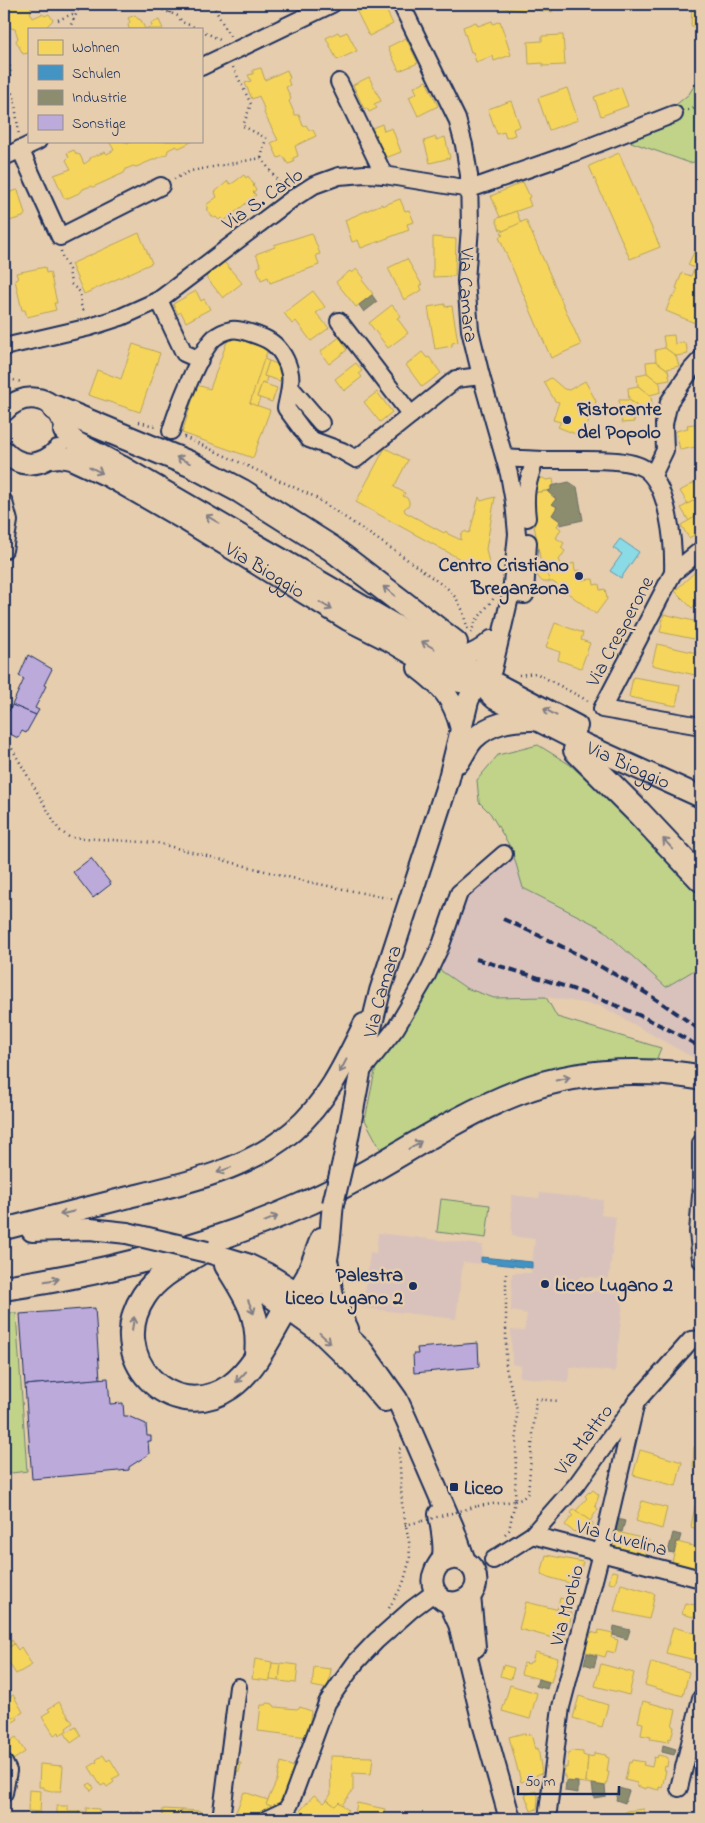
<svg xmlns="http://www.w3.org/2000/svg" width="705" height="1823" font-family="'Indie Flower',sans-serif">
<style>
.built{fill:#d9c2bb}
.green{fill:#c0d388;stroke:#6e8173}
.water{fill:#8adbe5;stroke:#5e96af}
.homes{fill:#f6d55c;stroke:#b4a35d}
.schools{fill:#4393c3;stroke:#3775a5}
.industry{fill:#8c8c6e;stroke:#6a7069}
.building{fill:#bcaada;stroke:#1b2f5e}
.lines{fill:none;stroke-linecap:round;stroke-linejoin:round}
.minor-casing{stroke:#1b2f5e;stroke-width:20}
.major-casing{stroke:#1b2f5e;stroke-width:24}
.highway-casing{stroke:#1b2f5e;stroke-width:28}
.path{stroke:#1b2f5e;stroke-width:2.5;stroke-dasharray:1 4;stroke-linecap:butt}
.minor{stroke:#e6cdae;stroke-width:16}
.major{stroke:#e6cdae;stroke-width:20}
.highway{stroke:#e6cdae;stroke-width:24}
.rail{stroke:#1b2f5e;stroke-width:4;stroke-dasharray:8 4;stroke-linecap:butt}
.major-bridge-casing{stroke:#1b2f5e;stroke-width:24;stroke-linecap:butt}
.path-bridge{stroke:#1b2f5e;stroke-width:2.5;stroke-dasharray:1 4;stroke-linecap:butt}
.major-bridge{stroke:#e6cdae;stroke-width:20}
.oneway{stroke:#807e86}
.poi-dot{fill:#1b2f5e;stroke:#e6cdae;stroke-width:2}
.labels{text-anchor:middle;stroke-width:5;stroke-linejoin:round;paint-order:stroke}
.street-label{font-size:20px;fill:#1b2f5e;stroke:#e6cdae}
.poi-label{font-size:20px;font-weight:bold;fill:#1b2f5e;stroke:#e6cdae;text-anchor:start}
</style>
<rect width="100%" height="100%" fill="#e6cdae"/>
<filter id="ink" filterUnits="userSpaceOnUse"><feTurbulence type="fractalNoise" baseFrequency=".02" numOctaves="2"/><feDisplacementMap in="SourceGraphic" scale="10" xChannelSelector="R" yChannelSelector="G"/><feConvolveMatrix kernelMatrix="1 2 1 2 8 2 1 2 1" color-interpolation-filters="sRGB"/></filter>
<g filter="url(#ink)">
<g class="built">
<polygon points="512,850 523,888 600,927 666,987 701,966 701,1062 601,1006 546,997 494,998 466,988 437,968 464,897"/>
<polygon points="540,1193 603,1200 601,1215 616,1217 609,1279 580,1276 578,1289 624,1294 615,1372 570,1367 568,1382 519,1377 521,1366 512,1364 511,1330 524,1331 527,1314 511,1311 512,1273 531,1273 535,1239 512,1236 511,1195 539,1198"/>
<polygon points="378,1233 483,1245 480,1264 463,1262 456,1319 363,1308 370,1252 376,1253"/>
</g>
<g class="green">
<polygon points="701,75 701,160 690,163 631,142 689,94"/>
<polygon points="538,745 569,764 617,806 701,896 701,966 666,987 600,927 523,888 512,850 490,813 479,802 477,780 498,755"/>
<polygon points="437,968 466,988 494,998 546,997 557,1017 661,1048 655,1063 572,1066 382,1152 365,1120 376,1066 424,997"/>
<polygon points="441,1199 490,1205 486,1238 437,1232"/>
<polygon points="4,1313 16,1313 27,1471 4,1474"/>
</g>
<polygon class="water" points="620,539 639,552 621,578 610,571 622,554 613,548"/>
<g class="homes">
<polygon points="4,4 29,4 32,10 30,12 33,18 42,14 45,16 49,14 53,20 44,29 29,29 29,53 23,54 16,41 18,38 15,29 11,28 4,12"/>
<polygon points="369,4 383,4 393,24 369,36 356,10"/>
<polygon points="495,4 528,4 526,11 496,7 496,4"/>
<polygon points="528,4 553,4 554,5 552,12 526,9"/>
<polygon points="692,6 701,7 701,34 698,34 698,26 691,26"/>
<polygon points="135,15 138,19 141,20 145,29 152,26 151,23 159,20 163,29 129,29 128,25 130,22 128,18"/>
<polygon points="492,21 493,24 500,21 511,55 494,61 493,56 476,62 473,52 471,52 463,27 476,22 478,26"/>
<polygon points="338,32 340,35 347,32 357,51 337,60 326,38"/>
<polygon points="563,35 565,65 543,66 543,63 529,64 528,42 542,41 542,36"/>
<polygon points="406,38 418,63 399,71 388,47"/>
<polygon points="261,68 265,80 287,70 290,78 288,80 290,85 286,87 291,99 289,101 295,115 299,115 303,126 306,125 309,130 313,130 316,136 295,146 298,156 293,158 294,162 288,164 283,156 278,158 271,143 278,140 264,113 265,111 259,96 252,99 245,83 251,81 248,75 253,74 253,70"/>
<polygon points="369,77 381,101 374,104 377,108 369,112 367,108 364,109 353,85"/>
<polygon points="426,81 438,106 418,116 409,97 417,93 414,87"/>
<polygon points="621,87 628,106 601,116 594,97"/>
<polygon points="567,88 578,120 549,130 538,98"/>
<polygon points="511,101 520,126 513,129 515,135 506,138 504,132 497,134 488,109"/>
<polygon points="382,124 384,131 392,128 401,152 383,159 370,129"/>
<polygon points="436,137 436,140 445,137 450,158 430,163 424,141"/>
<polygon points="109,141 125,141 127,144 133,141 193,141 179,148 176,146 168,150 167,154 136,167 133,166 126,169 124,173 93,187 91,186 83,189 81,192 68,198 64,198 54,175 71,169 66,160 69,157 67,153 74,150 76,154 80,155 84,164 90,160 90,158 105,152 107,154 114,150"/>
<polygon points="619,153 660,247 630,259 589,166"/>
<polygon points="244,175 246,178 248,176 254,185 253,186 256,190 253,192 256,195 223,222 221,218 219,220 216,217 214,218 206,209 209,208 206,205 217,197 215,192 228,181 230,184 233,183"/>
<polygon points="523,182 530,197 528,198 531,206 500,217 491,196"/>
<polygon points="18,190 25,214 23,217 9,221 4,219 4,196 10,195 10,192"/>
<polygon points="400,199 405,211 409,210 414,222 407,224 409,230 361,248 358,240 352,242 345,220 382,204 382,206"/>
<polygon points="516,211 521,223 503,231 502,229 500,230 496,219"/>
<polygon points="526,220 581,345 551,358 499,237 503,235 501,232"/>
<polygon points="139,233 152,263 84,294 71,264"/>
<polygon points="312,233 320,254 316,255 319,265 270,283 268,277 261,280 257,268 261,266 256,254 275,247 274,245"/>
<polygon points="701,234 701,271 700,270 698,274 693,272 695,268 688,265 695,250 697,252 700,243 698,242"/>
<polygon points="433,237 456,239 455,276 433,277"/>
<polygon points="407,259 422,285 420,286 422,290 404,300 388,268"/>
<polygon points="224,262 242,283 223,298 206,277"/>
<polygon points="45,267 46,273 50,272 57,303 54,303 56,310 27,317 25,310 22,310 15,280 18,279 16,273"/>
<polygon points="357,269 364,278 362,280 373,294 356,307 336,282 350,271 352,273"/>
<polygon points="693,272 698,274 696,279 701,281 701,299 697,307 701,308 700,325 666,311 672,296 674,297 678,289 676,288 682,273 691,276"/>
<polygon points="196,291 201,301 204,299 210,309 186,322 181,312 178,314 173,304"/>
<polygon points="313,291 325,307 316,313 329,328 311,341 296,321 292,324 284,313"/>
<polygon points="445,304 445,307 452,306 458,342 452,343 452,346 435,349 428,307"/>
<polygon points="392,305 401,316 397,318 408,333 388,348 369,323"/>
<polygon points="674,335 675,344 683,342 686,344 688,354 676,356 665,348 663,336"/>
<polygon points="229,336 268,349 250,403 270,410 253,458 182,433 197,385 210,389"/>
<polygon points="341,336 347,344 344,346 347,350 329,364 320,352"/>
<polygon points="133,344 160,353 140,412 88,395 97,370 121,379"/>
<polygon points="665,348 676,356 679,366 667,369 656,361 655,350"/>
<polygon points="422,352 427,358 429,357 441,373 422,387 406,365"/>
<polygon points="264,359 269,361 264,376 267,377 265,384 262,383 257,397 260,398 257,406 250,403"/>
<polygon points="269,361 285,367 280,381 264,376"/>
<polygon points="656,361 668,370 670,380 658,382 647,373 646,362"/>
<polygon points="356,363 362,371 359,373 362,377 344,391 335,379"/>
<polygon points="647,373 660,383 661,392 650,395 638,386 637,375"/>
<polygon points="700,376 701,376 701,403 698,403"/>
<polygon points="551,378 564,389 569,390 585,381 596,401 583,437 558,427 561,422 553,420 559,402 555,401 544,382"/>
<polygon points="262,383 277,388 272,402 257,397"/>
<polygon points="638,386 651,396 652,405 640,407 629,400 628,388"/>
<polygon points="377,392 392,412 380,422 364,402"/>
<polygon points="619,400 629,400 640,407 643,411 643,418 633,420 634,422 622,423"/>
<polygon points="701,423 701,446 680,450 676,431 688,428 687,425"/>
<polygon points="385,448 408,460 394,487 405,493 403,496 407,498 409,501 409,505 404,509 405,512 444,533 446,531 448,534 461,540 461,534 466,531 467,533 470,532 479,497 481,501 495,497 486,549 490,568 488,567 484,571 486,574 472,570 471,567 462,560 356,502"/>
<polygon points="543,478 546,480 553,479 554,485 551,486 551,490 533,493 532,479"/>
<polygon points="696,482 701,492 701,497 688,504 680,491"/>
<polygon points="547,491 556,499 552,504 557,507 552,515 560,521 557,526 561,529 556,538 564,543 561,548 565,551 559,560 563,567 574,563 575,571 580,570 582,580 593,579 594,585 599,584 600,590 605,589 607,599 596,614 553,582 549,582 548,576 543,569 538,566 541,563 529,498 533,493"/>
<polygon points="696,499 701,508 701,513 689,521 681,508"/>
<polygon points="697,516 701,524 701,531 689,538 681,525"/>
<polygon points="701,566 701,600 692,608 675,591"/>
<polygon points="539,567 543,569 548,576 549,582 543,582 538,577 536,572"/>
<polygon points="664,614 698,622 694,639 660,632"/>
<polygon points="555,623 583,633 581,640 590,643 581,668 558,660 560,652 546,647"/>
<polygon points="657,644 701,654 695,675 652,665"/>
<polygon points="633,677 680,685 676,706 629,697"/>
<polygon points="694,1447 701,1447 701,1467 693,1467"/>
<polygon points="640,1450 682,1462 676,1486 633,1475"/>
<polygon points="593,1490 599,1495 595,1506 598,1509 590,1521 576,1511 587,1498 585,1496 589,1492 590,1493"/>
<polygon points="642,1501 667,1508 662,1529 636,1521"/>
<polygon points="695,1506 701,1508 701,1530 691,1527"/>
<polygon points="574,1509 593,1523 591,1530 586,1536 580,1532 578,1534 575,1531 574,1532 565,1525 573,1515 571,1513"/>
<polygon points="614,1531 649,1540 645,1558 609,1549"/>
<polygon points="677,1542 701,1548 701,1571 684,1566 671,1566"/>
<polygon points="546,1555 583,1562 576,1585 541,1575"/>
<polygon points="612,1571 618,1572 615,1584 609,1583"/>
<polygon points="621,1584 655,1594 649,1619 614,1611"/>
<polygon points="698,1595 701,1596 701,1619 682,1614 685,1603 695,1605"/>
<polygon points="560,1598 573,1601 570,1613 557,1610"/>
<polygon points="526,1602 572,1613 565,1641 519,1629"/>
<polygon points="673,1627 701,1635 695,1660 666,1653"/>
<polygon points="599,1630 613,1633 612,1638 618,1640 615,1653 607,1651 605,1657 583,1651 587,1637 590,1638 591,1632 598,1634"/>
<polygon points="12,1640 14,1644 8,1648 6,1644"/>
<polygon points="14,1644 18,1650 21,1647 32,1665 16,1674 4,1655 4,1651"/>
<polygon points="535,1652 558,1658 551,1682 521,1674 524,1663 529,1664 530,1662 532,1662"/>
<polygon points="255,1659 272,1662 270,1681 252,1679"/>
<polygon points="651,1662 689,1672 683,1696 645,1685"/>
<polygon points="272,1663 281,1664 279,1681 270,1680"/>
<polygon points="281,1663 298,1665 296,1683 279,1681"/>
<polygon points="601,1664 634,1673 629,1695 595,1686"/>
<polygon points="503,1665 514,1668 511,1679 500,1676"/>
<polygon points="314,1667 331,1669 328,1689 312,1686"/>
<polygon points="510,1685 537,1693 530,1719 502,1711"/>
<polygon points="7,1695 8,1698 13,1695 23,1712 4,1724 4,1697"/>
<polygon points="579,1696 608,1705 602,1727 573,1718"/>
<polygon points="643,1701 676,1710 672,1726 674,1727 671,1739 669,1738 668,1742 650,1739 651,1737 641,1735 643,1723 638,1722"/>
<polygon points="59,1702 73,1723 66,1728 67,1730 60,1735 59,1732 54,1735 42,1716 50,1711 48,1709"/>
<polygon points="268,1703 273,1704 275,1707 297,1709 300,1707 311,1711 308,1737 258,1731 261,1705 265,1705"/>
<polygon points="16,1716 18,1719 11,1723 9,1721"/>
<polygon points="76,1727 81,1736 71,1743 65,1733"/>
<polygon points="524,1733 525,1735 531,1734 535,1749 538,1748 542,1773 536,1775 537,1777 521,1782 509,1737"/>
<polygon points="16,1737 25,1752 13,1760 4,1745"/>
<polygon points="571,1751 583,1752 583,1755 588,1757 586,1783 566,1781 566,1777 564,1777 565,1767 567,1768 568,1754 570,1754"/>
<polygon points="594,1753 606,1755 606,1757 609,1758 607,1772 609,1772 606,1786 586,1783 588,1757 594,1756"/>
<polygon points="103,1755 107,1761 110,1759 120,1775 112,1779 114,1782 107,1787 105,1784 101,1786 89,1767 97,1762 96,1760"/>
<polygon points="658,1755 667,1757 668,1759 667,1767 665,1766 664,1770 666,1770 662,1788 659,1787 659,1790 647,1787 646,1789 637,1786 637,1783 625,1780 629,1762 631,1763 632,1760 644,1762 643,1765 652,1767 654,1757 657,1758"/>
<polygon points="330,1756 373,1757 371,1774 353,1773 353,1790 342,1805 339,1802 335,1806 327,1800 331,1794"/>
<polygon points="281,1762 299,1769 280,1810 266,1804 277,1780"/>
<polygon points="234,1763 241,1763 239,1772 233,1771"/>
<polygon points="40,1764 63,1766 61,1791 51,1791 44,1789 44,1787 39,1787"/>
<polygon points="91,1783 94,1788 91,1791 87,1785"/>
<polygon points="29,1790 41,1791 40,1812 28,1811"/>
<polygon points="536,1791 538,1796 537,1809 531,1811 525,1795"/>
<polygon points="244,1792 268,1800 266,1804 278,1809 259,1819 236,1812"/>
<polygon points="314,1795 324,1803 327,1800 335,1806 339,1802 348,1810 339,1819 291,1819 291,1814 294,1811 299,1812"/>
<polygon points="357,1803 385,1809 383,1819 354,1819"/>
<polygon points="57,1806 68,1806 68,1811 79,1811 78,1819 57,1819"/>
<polygon points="86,1808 99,1809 99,1819 78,1819 79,1811 86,1812"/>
<polygon points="163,1809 182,1810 181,1819 162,1819"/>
<polygon points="644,1809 645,1819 626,1819 626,1811"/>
<polygon points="182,1810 200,1811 200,1819 181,1819"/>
<rect x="34" y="1812" width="6" height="7"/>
<polygon points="130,1812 140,1812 139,1818 143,1819 121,1819 122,1814 130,1814"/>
<polygon points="243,1814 249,1816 248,1819 242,1819"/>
<polygon points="4,1815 24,1816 24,1819 4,1819"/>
<polygon points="604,1815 604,1819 581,1819"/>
</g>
<polygon class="schools" points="481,1257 532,1262 532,1268 481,1262"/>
<g class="industry">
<polygon points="372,295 377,302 364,312 359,305"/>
<polygon points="569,482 577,487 583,520 560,525 560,521 552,515 557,507 552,504 556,499 547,491 551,490 551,486"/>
<polygon points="614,1518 625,1521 622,1532 611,1529"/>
<polygon points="673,1533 681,1535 679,1542 677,1542 674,1553 668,1552"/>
<polygon points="614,1626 630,1630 627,1639 613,1635"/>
<polygon points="587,1653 597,1656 594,1667 584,1664"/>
<polygon points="538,1679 549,1682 547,1689 536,1686"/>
<polygon points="663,1745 676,1749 674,1755 662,1752"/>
<polygon points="566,1781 578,1782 578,1793 565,1791"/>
<polygon points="592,1784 605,1786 606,1796 594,1798"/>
<polygon points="619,1788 629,1791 625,1803 616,1800"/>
</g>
<g class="building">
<polygon points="28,655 52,669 44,685 46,686 35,708 39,710 36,715 12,705 24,679 19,676"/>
<polygon points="12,705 36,715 26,733 22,731 18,738 4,731 4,721"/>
<polygon points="91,858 111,884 93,898 73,872"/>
<polygon points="95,1308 100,1379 25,1385 20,1314"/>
<polygon points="478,1343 479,1367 414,1373 413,1354 418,1354 417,1348"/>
<polygon points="108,1378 110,1404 123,1403 124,1416 128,1416 146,1424 147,1436 151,1436 151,1441 148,1441 149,1454 129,1467 129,1470 32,1479 25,1385"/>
</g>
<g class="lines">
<g class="minor-casing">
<g id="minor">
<path id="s1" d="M401,4l56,115 7,26 5,30 1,52 -4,54 4,49 11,46 28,98 5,28 3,32 -6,59 -18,77 -12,13"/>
<polyline points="201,67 332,4"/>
<polyline points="339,82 384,175"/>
<polyline points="20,149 60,237 161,186"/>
<polyline points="4,157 38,141"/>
<polyline points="159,300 184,353 200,360"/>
<polyline points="339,321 411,415"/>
<polyline points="4,347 90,327 121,317 159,300 292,199 314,185 339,176 365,174 384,175 470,189 576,152 674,114"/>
<polyline points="290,387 321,423"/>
<path d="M171,431c6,-21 28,-79 43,-93 4,-3 12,-7 17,-8 8,-2 33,7 40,12 10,7 17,20 19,32 2,11 -2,23 -4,34l23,31 33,12 14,8 100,-80 25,-3"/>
<path d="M505,458c16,1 31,2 46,2 23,1 76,-4 94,9 24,17 29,76 28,104l-71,136 99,17"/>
<polyline points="653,475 665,450 664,424 669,402 691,370 701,359"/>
<polyline points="4,502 9,521 4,550"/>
<path d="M527,518c-3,-25 0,-34 8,-58"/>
<polyline points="673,573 701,550"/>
<polyline points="511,593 525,595 528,542"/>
<path d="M449,657c17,0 30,-6 42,-18"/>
<polyline points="481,683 480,670 492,639"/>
<polyline points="361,1072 396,1028 425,979 441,945 459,893 504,854"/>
<polyline points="701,1143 701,1187"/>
<polyline points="701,1195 698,1232 701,1260"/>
<polyline points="532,1535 701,1579"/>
<polyline points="493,1560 532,1535 577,1484 636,1402 691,1340 701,1339"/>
<polyline points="4,1763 8,1771 4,1793"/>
<polyline points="679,1788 701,1698"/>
<polyline points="221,1819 238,1687"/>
<polyline points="267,1819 286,1810 290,1804 327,1703 340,1684 356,1662 376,1641 412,1609 435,1592"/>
<polyline points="547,1819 561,1707 601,1553 636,1402"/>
</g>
</g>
<g class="major-casing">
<g id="major">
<path d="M4,411c18,-19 48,-17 58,9"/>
<path id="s2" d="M64,431l12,11 45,24 348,202c10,9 15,22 26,31l89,45 117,53"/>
<path d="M4,451c16,18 38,16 54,-1"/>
<path id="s3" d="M50,458l9,-1 12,2 39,18 75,43 163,100 40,20 72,42 11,2 24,-1 82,43"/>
<path d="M418,668c25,19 35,30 43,61"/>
<path d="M459,762c5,-7 9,-17 15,-23 16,-16 37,-19 58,-19"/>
<path id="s4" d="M345,1153l15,-80 20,-82 68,-209 20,-81 4,-9 9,-9"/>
<path d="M4,1229c42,-11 83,-21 125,-32 57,-14 118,-27 164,-66 34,-29 52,-68 71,-107"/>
<polyline points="32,1231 90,1229 127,1233"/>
<polyline points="207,1252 247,1264 266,1273 297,1292 332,1321 363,1351 397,1399 407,1421 453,1527 465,1561"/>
<polyline points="328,1264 333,1297 348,1329"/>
<polyline points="229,1267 321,1333 357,1368 385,1401"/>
<polyline points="291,1302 307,1275 321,1238"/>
<path d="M293,1304c9,-5 18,-10 24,-19 14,-20 13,-58 16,-81"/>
<path d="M439,1514c2,14 6,29 4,42 -2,7 -7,10 -9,17 -4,9 0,21 9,27 5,3 12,3 18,1 30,-10 12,-56 -20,-38"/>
<polyline points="470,1596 475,1647"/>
<polyline points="449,1602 459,1624 483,1723 510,1819"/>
</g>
</g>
<g class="highway-casing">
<g id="highway">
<polyline points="55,408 190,464 241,491 331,548 455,643"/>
<polyline points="576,750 640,814 701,879"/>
<path d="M200,1252c-19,12 -43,24 -56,44 -40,60 27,131 86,91 24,-16 42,-55 57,-80"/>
<path d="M227,1265c20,32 34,51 30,91"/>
<path d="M4,1288c101,-15 200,-40 294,-81 77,-32 143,-85 221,-115 36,-14 76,-20 115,-20 22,0 45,1 67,6"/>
</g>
</g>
<g class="path">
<polyline points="149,4 178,16 182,22 199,29"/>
<polyline points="215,4 215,9 230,37"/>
<polyline points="170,13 171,4"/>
<polyline points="58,20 75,13"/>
<polyline points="69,29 81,4"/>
<polyline points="201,30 222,41"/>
<polyline points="4,42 6,44 11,75 7,79 9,89 14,96 19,136"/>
<polyline points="233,67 251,104 243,126 266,138 261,158"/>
<polyline points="688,110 701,106"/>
<polyline points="174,179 191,171 261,158 283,188"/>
<polyline points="61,251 62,256 69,270 71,284 80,292 81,305 85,314"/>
<polyline points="4,378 22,382"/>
<polyline points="139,422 158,427"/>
<polyline points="184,437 313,496 401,555 448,589 456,598 462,609 468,630"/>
<polyline points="471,633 475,622 494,598"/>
<polyline points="519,675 536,673 590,702"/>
<polyline points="4,681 7,689 4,696"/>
<polyline points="4,743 11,747 59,830 69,837 157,843 304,881 392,899"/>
<polyline points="478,1506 515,1501 517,1410 506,1368 506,1274"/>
<polyline points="405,1525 422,1521"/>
<polyline points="505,1534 509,1530 515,1501 522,1499 528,1493 536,1399 558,1401"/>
<polyline points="389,1608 403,1584 410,1559 409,1542 402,1504 399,1449 401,1448"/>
</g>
<use href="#minor" class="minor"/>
<use href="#major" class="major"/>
<use href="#highway" class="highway"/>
<g class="rail">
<path d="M503,919c69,31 137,65 198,112"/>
<path d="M476,959c78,23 156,46 225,89"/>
</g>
<g class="major-bridge-casing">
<g id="major-bridge">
<polyline points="333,1204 345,1153"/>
<polyline points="127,1233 207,1252"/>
</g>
</g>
<polyline class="path-bridge" points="422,1521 478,1506"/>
<use href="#major-bridge" class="major-bridge"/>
</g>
<defs><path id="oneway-shaft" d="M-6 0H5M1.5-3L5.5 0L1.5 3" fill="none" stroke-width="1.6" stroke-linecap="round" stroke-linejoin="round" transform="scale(1.25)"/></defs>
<g class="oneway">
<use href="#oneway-shaft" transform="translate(183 460) rotate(-156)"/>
<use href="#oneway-shaft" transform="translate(96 470) rotate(27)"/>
<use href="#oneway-shaft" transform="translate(212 519) rotate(-150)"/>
<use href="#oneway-shaft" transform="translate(389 591) rotate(-142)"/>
<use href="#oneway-shaft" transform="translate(326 606) rotate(31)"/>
<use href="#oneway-shaft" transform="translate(428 645) rotate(-150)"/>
<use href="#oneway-shaft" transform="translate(550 712) rotate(-151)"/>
<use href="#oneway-shaft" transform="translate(668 844) rotate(-133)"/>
<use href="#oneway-shaft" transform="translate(343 1066) rotate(118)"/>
<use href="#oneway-shaft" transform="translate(563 1079) rotate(-12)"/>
<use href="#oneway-shaft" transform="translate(415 1145) rotate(-31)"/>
<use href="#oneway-shaft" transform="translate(224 1170) rotate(159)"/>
<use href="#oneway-shaft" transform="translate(67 1213) rotate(166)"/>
<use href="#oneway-shaft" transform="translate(271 1219) rotate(-23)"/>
<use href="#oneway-shaft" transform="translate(52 1280) rotate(-10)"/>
<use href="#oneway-shaft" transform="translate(251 1307) rotate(67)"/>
<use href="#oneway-shaft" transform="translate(133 1324) rotate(-81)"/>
<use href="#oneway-shaft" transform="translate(325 1338) rotate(43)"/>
<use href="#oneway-shaft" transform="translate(241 1377) rotate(133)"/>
</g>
</g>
<g class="poi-dot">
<circle cx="567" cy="420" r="5"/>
<circle cx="579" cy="576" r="5"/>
<circle cx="545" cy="1284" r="5"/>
<circle cx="413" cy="1286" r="5"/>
<rect x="449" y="1482" width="10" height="10" rx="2.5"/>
</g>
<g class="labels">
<g class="street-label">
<text transform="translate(262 198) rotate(-35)" y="7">Via S. Carlo</text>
<text dy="7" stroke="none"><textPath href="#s1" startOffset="305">Via Camara</textPath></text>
<text dy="7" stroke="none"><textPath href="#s3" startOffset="245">Via Bioggio</textPath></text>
<text transform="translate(619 631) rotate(-62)" y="7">Via Cresperone</text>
<text dy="7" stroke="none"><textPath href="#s2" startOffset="659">Via Bioggio</textPath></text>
<text dy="7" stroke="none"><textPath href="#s4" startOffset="166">Via Camara</textPath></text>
<text transform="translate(583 1439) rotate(-53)" y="7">Via Mattro</text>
<text transform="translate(622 1537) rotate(15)" y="7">Via Luvelina</text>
<text transform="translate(566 1605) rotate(-75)" y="7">Via Morbio</text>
</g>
<g class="poi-label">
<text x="577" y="415">Ristorante<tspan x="577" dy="23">del Popolo</tspan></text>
<text x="569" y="571" text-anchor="end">Centro Cristiano<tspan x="569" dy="23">Breganzona</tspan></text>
<text x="403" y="1281" text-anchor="end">Palestra<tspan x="403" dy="23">Liceo Lugano 2</tspan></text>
<text x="555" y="1291">Liceo Lugano 2</text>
<text x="464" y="1494">Liceo</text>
</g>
</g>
<rect width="705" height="1823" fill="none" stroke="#e6cdae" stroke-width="20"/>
<rect x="10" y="10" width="685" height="1803" fill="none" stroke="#1b2f5e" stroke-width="2" filter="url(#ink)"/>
<rect x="28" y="28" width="175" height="115" fill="#e6cdae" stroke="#958e8e"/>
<rect x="38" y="40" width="25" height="15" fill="#f6d55c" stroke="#958e8e"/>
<text x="72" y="52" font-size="15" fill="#1b2f5e">Wohnen</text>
<rect x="38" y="65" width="25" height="15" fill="#4393c3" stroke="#958e8e"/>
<text x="72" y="78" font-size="15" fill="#1b2f5e">Schulen</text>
<rect x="38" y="90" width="25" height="15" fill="#8c8c6e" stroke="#958e8e"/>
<text x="72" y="102" font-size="15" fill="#1b2f5e">Industrie</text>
<rect x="38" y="115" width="25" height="15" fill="#bcaada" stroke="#958e8e"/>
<text x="72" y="128" font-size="15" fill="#1b2f5e">Sonstige</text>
<path d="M518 1786v8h101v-8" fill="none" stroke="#1b2f5e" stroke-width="2.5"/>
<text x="525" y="1786" font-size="15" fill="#1b2f5e" stroke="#e6cdae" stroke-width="4" paint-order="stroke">50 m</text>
</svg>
